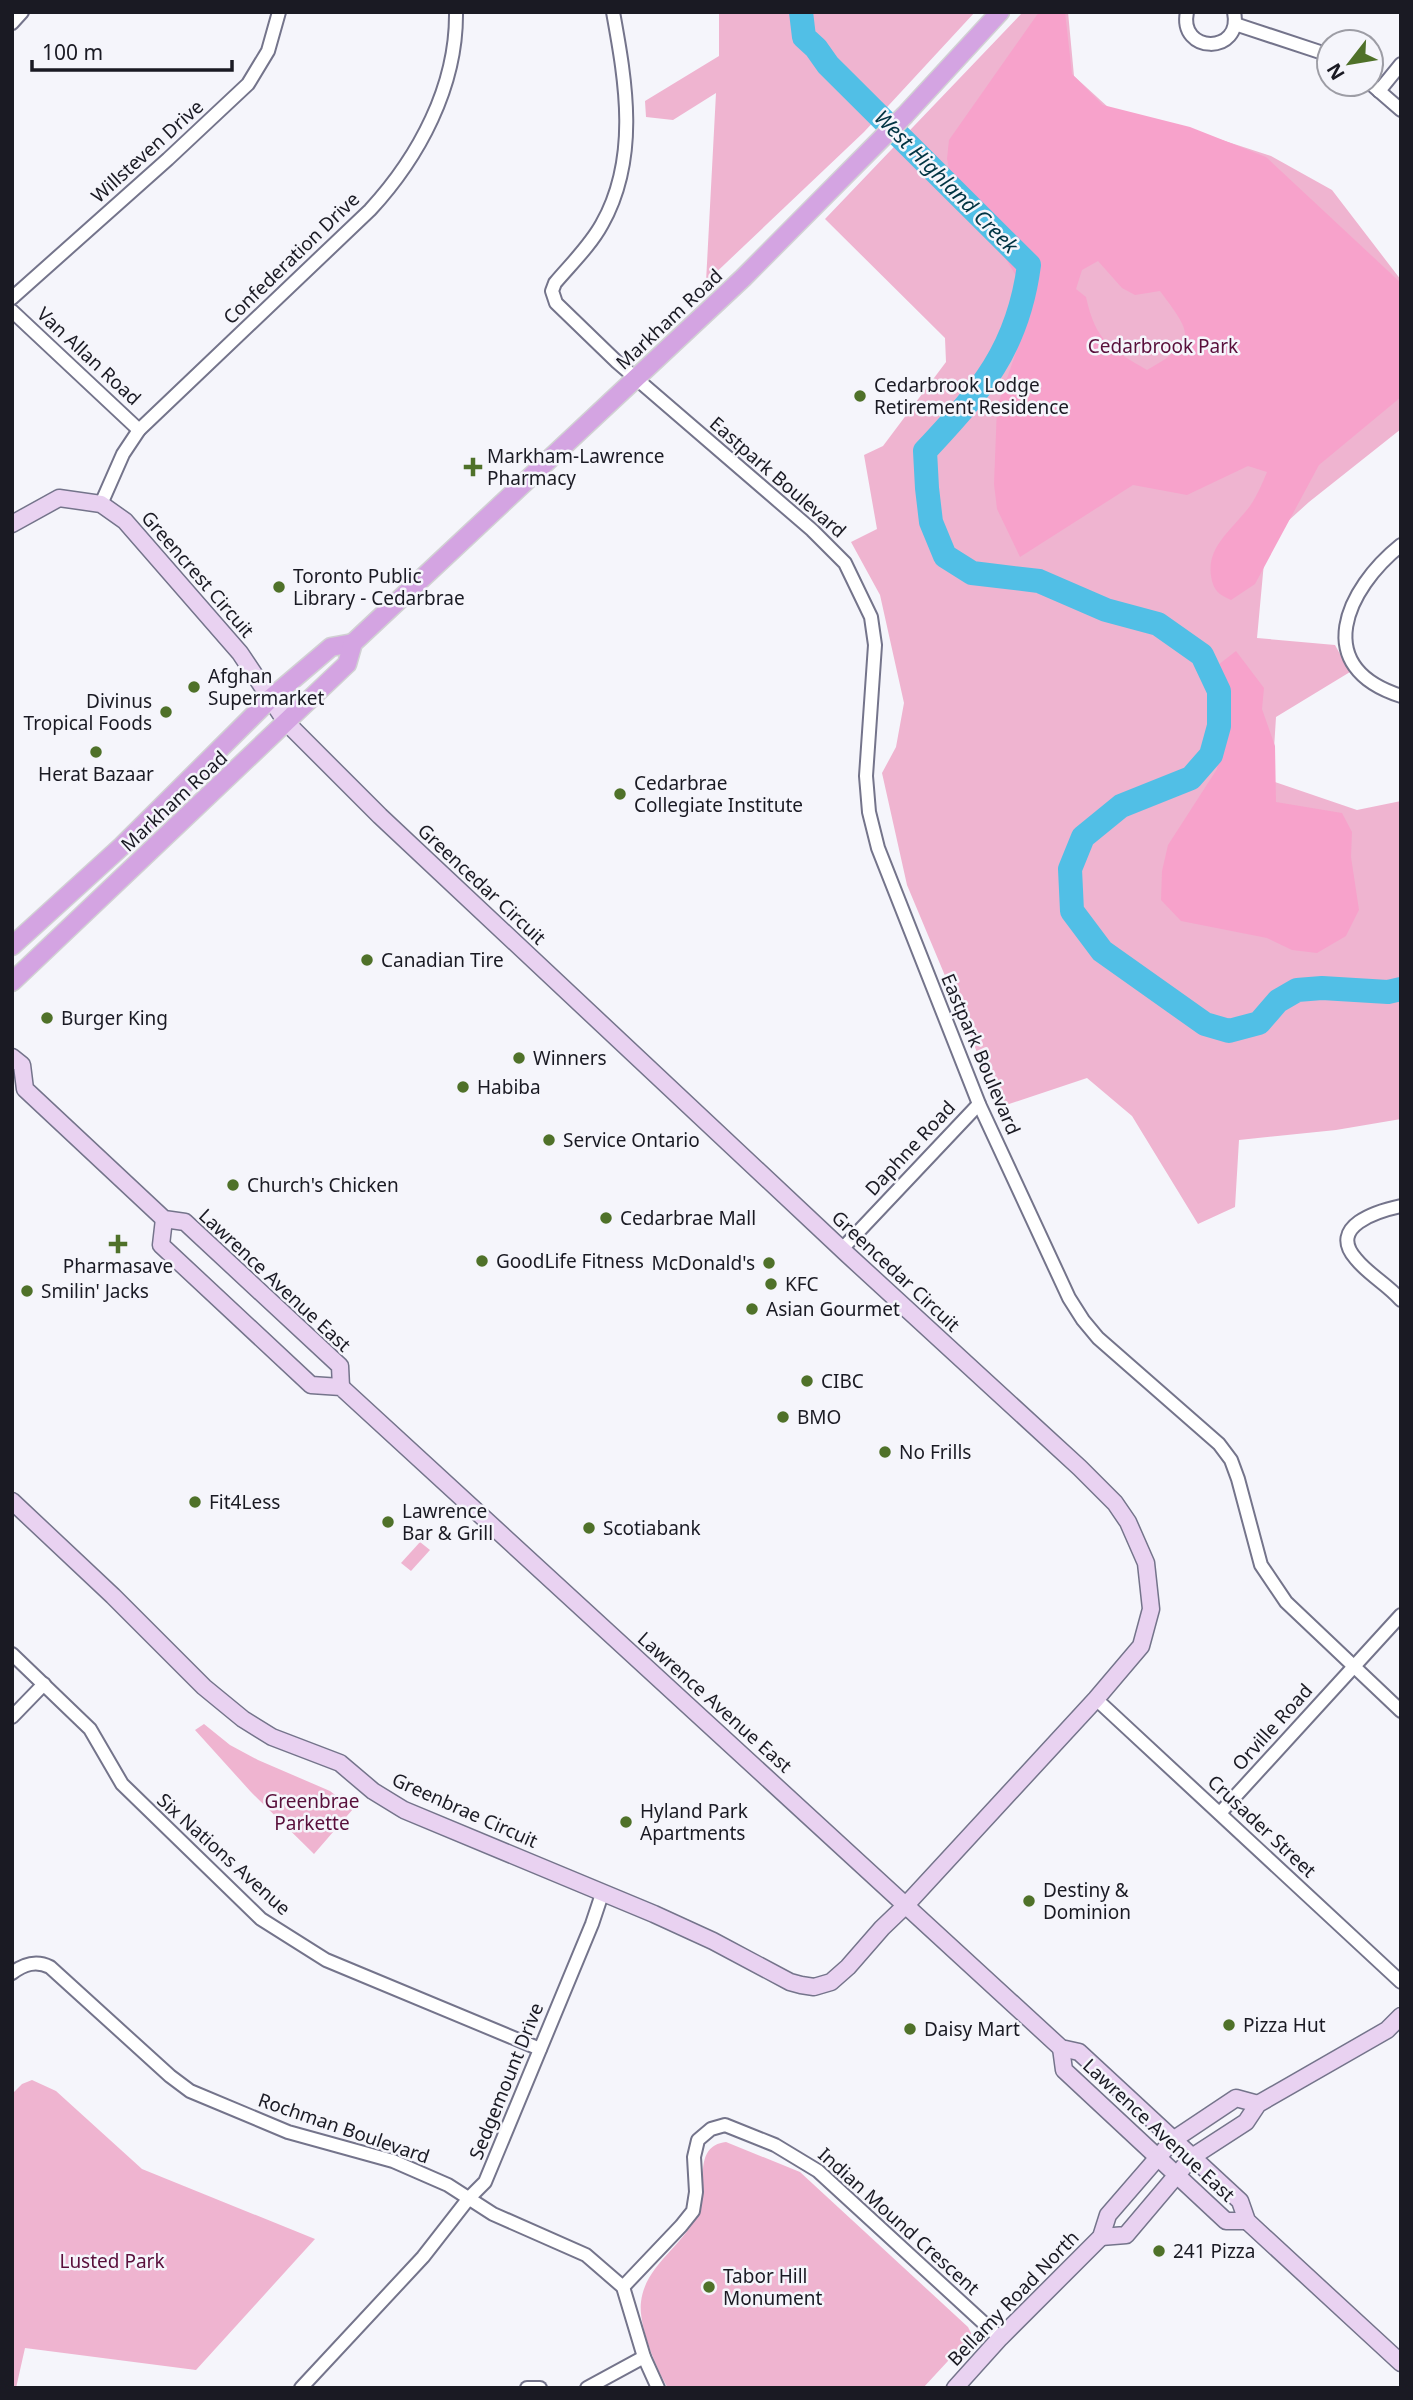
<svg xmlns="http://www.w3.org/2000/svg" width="1413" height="2400" font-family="'Noto Sans',sans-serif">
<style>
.green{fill:#efb4d0}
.forest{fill:#f7a2cb;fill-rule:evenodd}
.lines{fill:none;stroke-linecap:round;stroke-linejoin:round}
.river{stroke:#51bfe6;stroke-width:24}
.street-casing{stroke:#74748b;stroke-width:16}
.secondary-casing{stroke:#74748b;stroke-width:19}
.primary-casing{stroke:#d1d1d3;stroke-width:21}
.street{stroke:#fff;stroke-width:12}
.secondary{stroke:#e9d2f1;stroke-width:16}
.primary{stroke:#d4a4e2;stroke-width:18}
.poi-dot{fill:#4f7129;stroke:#f5f5fb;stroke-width:2.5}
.labels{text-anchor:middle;stroke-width:5;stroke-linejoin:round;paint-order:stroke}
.street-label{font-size:19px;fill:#1a1a23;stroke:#f5f5fb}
.park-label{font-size:19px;fill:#590f3b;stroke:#f5f5fb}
.poi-label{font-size:19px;fill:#1a1a23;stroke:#f5f5fb;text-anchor:start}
.water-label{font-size:21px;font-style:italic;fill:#003443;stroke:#f5f5fb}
</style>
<rect width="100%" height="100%" fill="#f5f5fb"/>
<g class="green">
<polygon points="719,12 975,12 864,132 706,282 716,93 673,120 646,117 645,101 719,56"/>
<polygon points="1023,12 1068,12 1074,76 1109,108 1185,128 1271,156 1332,190 1401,280 1401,429 1309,502 1266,541 1257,638 1335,645 1350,672 1276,717 1272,781 1357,810 1401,801 1401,1119 1336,1130 1239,1140 1235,1207 1198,1224 1132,1116 1087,1078 1000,1107 907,885 882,773 896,747 904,703 880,595 851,542 877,529 864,455 883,446 946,362 945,338 825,219"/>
<polygon points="420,1542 430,1550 411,1571 401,1563"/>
<polygon points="204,1724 230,1745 258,1760 330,1791 353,1809 314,1854 251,1792 195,1730"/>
<polygon points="32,2080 56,2091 142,2169 315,2239 196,2370 25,2348 16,2388 12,2388 12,2094 22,2084"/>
<path d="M726,2142l74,30 168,155 4,8 -49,53h-255c-12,-19 -30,-64 -27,-86 4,-37 43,-56 57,-89 11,-25 -7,-67 28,-71z"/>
</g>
<g class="forest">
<path d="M1039,12h26l7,62 31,31 87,22 76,30 135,126v114l-82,68 -64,119 -24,16c-12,-5 -18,-10 -20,-24 -4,-28 18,-44 35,-65 9,-10 16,-27 21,-39l-19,-6 -61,29 -54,-10 -113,72 -23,-48 -3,-25 3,-77 25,-72 -1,-51 -20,-33 -48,-65 -6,-27 2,-19zM1098,261l24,27 13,7 25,-4c32,43 39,50 -13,79 -37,-22 -51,-28 -61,-73l-10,-8 6,-19z"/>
<polygon points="1236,651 1264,688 1262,709 1275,746 1276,802 1342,813 1352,832 1351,857 1359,910 1346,936 1317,953 1292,950 1267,938 1181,921 1161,900 1162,871 1168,845 1217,769 1220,748 1213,681 1218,665"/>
</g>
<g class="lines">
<path class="river" d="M801,12l3,25 12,11 12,17 201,200c-11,84 -48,126 -104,186l2,37 4,34 14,34 27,17 67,8 67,29 52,14 44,31 17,36v35l-8,29 -20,23 -70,28 -38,31 -13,32 2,42 30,40 103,73 24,7 30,-8 19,-22 19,-11 25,-2 66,4 13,-3"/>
<g class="street-casing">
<g id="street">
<path d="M613,12c13,71 26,146 -11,212 -12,22 -31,40 -47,59l-3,8 4,12 61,59 195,168 33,33 26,54 4,28 -9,131 3,36 9,36 101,256 90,194 14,22 15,18 121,106 12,16 7,19 23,86 25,37 115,109"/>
<path d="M1187,12c-9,42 56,43 47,0"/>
<polyline points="12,23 22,12"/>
<polyline points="1235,24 1329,55"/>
<polyline points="1371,84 1401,110"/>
<polyline points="1379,91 1401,64"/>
<polyline points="12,298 168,159 248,84 268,51 279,12"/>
<polyline points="12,311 139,430"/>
<path d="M101,504l22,-50 16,-24 231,-220c49,-53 87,-124 86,-198"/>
<path d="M1401,545c-55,44 -91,122 0,151"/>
<path d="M1401,1206c-23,5 -74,20 -45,53 13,16 31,25 45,41"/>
<polyline points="842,1249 979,1104"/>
<polyline points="12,1654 90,1729 122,1784 261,1919 326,1960 540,2049"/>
<polyline points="1096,1699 1401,1982"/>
<polyline points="12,1717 44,1684"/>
<polyline points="1220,1813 1401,1615"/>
<path d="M12,1973c12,-9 24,-13 38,-6l120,109 20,15 98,41 105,29 55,24 45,29 93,41 37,32 21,70 14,31"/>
<polyline points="623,2287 681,2226 693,2211 696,2192 694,2157 698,2140 711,2129 725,2125 775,2145 818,2171 1000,2338"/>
<polyline points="301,2388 423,2257 469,2198 485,2182 592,1924 602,1894"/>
<polyline points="527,2388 540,2388"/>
<polyline points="587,2388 644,2357"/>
</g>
</g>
<g class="secondary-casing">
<g id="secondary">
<polyline points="12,524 59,498 101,504 125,521 240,653 286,722 380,816 848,1255 1080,1468 1115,1503 1128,1522 1146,1563 1151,1609 1141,1646 1096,1699 906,1905 882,1928 848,1967 831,1982 814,1987 801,1985 790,1982 713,1941 654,1914 404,1810 373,1791 340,1763 272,1737 243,1719 204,1687 113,1596 12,1501"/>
<polyline points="12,1057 22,1065 25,1089 164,1219 185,1222 340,1366 341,1387"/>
<polyline points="164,1219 161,1245 311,1385 341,1387 1061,2048 1079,2052 1240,2201 1247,2221 1401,2363"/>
<polyline points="1061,2048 1064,2070 1226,2221 1247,2221"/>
<polyline points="1101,2237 1126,2235 1192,2157 1246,2122 1258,2104 1387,2030 1401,2016"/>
<polyline points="955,2388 1000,2338 1101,2237 1108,2215 1173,2140 1236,2098 1258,2104"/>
</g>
</g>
<g class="primary-casing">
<g id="primary">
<polyline points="12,946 122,846 271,698 331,647 353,643"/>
<polyline points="12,982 347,664 353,643 743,278 905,115 1000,12"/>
</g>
</g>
<use href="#street" class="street"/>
<use href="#secondary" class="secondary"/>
<use href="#primary" class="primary"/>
</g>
<g class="poi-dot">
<circle cx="860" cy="396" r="7"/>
<path d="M469.5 456.5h7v7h7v7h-7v7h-7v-7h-7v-7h7z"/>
<circle cx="279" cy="587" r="7"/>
<circle cx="194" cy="687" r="7"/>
<circle cx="166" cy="712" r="7"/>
<circle cx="96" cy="752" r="7"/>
<circle cx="620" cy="794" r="7"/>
<circle cx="367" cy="960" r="7"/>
<circle cx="47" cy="1018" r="7"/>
<circle cx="519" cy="1058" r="7"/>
<circle cx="463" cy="1087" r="7"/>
<circle cx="549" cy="1140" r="7"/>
<circle cx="233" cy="1185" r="7"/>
<circle cx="606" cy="1218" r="7"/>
<path d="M114.5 1233.5h7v7h7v7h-7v7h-7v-7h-7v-7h7z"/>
<circle cx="482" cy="1261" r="7"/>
<circle cx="769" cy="1263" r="7"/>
<circle cx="771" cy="1284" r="7"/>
<circle cx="27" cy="1291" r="7"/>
<circle cx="752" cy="1309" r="7"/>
<circle cx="807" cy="1381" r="7"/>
<circle cx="783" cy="1417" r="7"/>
<circle cx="885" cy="1452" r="7"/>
<circle cx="195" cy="1502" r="7"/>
<circle cx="388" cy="1522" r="7"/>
<circle cx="589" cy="1528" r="7"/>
<circle cx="626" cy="1822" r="7"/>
<circle cx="1029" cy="1901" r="7"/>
<circle cx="1229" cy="2025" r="7"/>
<circle cx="910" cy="2029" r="7"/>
<circle cx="1159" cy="2251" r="7"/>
<circle cx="709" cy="2287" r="7"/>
</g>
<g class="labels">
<g class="street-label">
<text transform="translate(147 151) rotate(-42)" y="7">Willsteven Drive</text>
<text transform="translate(291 258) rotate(-44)" y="7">Confederation Drive</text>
<text transform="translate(669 319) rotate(-43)" y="7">Markham Road</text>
<text transform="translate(89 356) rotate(43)" y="7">Van Allan Road</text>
<text transform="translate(778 477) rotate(41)" y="7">Eastpark Boulevard</text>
<text transform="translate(198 574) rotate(49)" y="7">Greencrest Circuit</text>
<text transform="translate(174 801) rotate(-43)" y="7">Markham Road</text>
<text transform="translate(482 884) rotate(43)" y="7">Greencedar Circuit</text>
<text transform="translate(981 1054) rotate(67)" y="7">Eastpark Boulevard</text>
<text transform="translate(910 1148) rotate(-47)" y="7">Daphne Road</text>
<text transform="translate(896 1271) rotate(43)" y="7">Greencedar Circuit</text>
<text transform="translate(275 1280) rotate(43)" y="7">Lawrence Avenue East</text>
<text transform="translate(715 1702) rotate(42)" y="7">Lawrence Avenue East</text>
<text transform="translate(1272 1727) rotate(-48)" y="7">Orville Road</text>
<text transform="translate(465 1810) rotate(24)" y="7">Greenbrae Circuit</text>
<text transform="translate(1262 1826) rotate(43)" y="7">Crusader Street</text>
<text transform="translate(224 1854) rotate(42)" y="7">Six Nations Avenue</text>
<text transform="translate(506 2081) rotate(-68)" y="7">Sedgemount Drive</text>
<text transform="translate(344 2128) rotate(19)" y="7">Rochman Boulevard</text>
<text transform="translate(1159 2130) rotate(43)" y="7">Lawrence Avenue East</text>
<text transform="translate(899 2221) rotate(42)" y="7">Indian Mound Crescent</text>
<text transform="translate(1013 2298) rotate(-46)" y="7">Bellamy Road North</text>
</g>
<g class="park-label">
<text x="1163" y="353">Cedarbrook Park</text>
<text x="312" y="1808">Greenbrae<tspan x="312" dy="22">Parkette</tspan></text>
<text x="112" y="2268">Lusted Park</text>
</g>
<g class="poi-label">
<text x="874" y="392">Cedarbrook Lodge<tspan x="874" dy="22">Retirement Residence</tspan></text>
<text x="487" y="463">Markham-Lawrence<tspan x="487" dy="22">Pharmacy</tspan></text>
<text x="293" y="583">Toronto Public<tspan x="293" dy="22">Library - Cedarbrae</tspan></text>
<text x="208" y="683">Afghan<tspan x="208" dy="22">Supermarket</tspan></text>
<text x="152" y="708" text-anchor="end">Divinus<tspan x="152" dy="22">Tropical Foods</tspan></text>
<text x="96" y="781" text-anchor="middle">Herat Bazaar</text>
<text x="634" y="790">Cedarbrae<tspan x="634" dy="22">Collegiate Institute</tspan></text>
<text x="381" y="967">Canadian Tire</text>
<text x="61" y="1025">Burger King</text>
<text x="533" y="1065">Winners</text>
<text x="477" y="1094">Habiba</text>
<text x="563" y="1147">Service Ontario</text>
<text x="247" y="1192">Church's Chicken</text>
<text x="620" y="1225">Cedarbrae Mall</text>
<text x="496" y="1268">GoodLife Fitness</text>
<text x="755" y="1270" text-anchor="end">McDonald's</text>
<text x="118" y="1273" text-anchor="middle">Pharmasave</text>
<text x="785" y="1291">KFC</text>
<text x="41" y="1298">Smilin' Jacks</text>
<text x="766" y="1316">Asian Gourmet</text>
<text x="821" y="1388">CIBC</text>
<text x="797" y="1424">BMO</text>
<text x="899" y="1459">No Frills</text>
<text x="209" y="1509">Fit4Less</text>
<text x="402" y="1518">Lawrence<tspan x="402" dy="22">Bar &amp; Grill</tspan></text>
<text x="603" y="1535">Scotiabank</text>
<text x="640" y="1818">Hyland Park<tspan x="640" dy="22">Apartments</tspan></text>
<text x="1043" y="1897">Destiny &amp;<tspan x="1043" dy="22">Dominion</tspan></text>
<text x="1243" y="2032">Pizza Hut</text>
<text x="924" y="2036">Daisy Mart</text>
<text x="1173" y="2258">241 Pizza</text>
<text x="723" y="2283">Tabor Hill<tspan x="723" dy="22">Monument</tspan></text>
</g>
<g class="water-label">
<text transform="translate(946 182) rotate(45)" y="7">West Highland Creek</text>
</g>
</g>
<rect width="1413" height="2400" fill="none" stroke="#1a1a23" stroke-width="28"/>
<g transform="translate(1350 63) rotate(239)"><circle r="33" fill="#f5f5fb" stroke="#9d9da5" stroke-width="2"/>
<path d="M0-5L12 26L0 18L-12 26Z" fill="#4f7129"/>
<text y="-10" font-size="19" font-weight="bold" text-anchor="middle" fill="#1a1a23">N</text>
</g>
<path d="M32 60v10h200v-10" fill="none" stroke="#1a1a23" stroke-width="3.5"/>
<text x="42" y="60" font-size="21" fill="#1a1a23" stroke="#f5f5fb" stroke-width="5" paint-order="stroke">100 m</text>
</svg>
